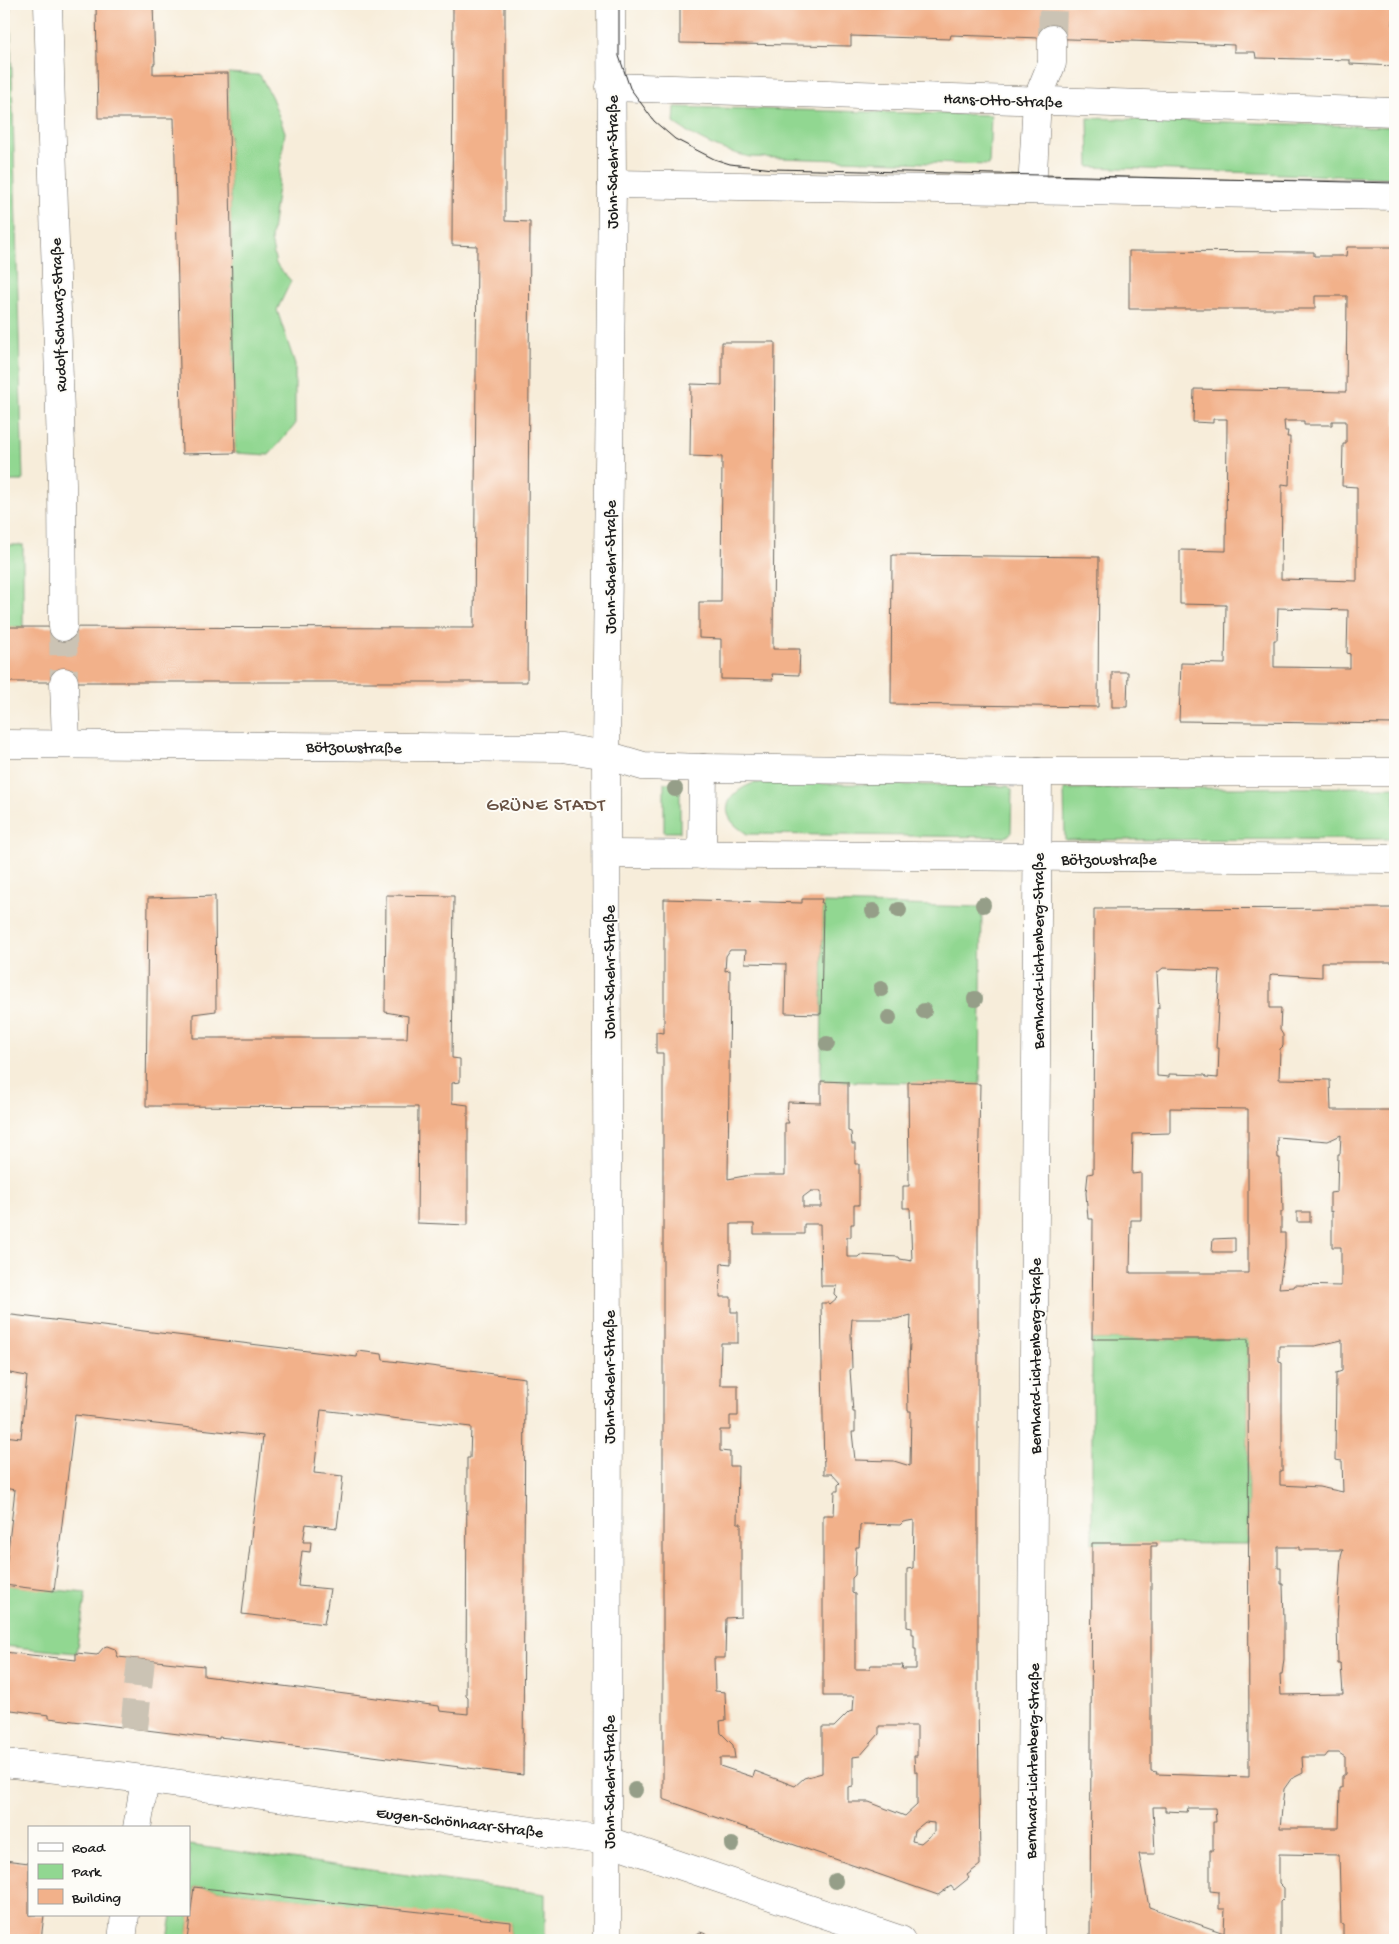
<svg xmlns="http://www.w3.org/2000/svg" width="1399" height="1944" font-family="'Gochi Hand',sans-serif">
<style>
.green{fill:#91d791;stroke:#567a56}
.building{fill:#f2b18a;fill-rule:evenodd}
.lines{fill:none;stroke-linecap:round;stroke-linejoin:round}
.minor-tunnel{stroke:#cbc3b4;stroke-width:28;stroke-dasharray:28 14;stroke-linecap:butt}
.minor-casing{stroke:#69655e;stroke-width:29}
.minor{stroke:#fff;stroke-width:28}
.tram{stroke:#1c1c1c;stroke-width:1}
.tree{fill:#959e88}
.labels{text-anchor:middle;stroke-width:4;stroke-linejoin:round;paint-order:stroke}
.street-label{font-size:16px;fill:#1c1c1c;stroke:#fdfcf7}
.quarter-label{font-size:19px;letter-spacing:1px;fill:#675042;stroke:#fdfcf7}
</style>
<rect width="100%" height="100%" fill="#fdfcf7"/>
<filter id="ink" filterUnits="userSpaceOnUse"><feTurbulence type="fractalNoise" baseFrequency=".02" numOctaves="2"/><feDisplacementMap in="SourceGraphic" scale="10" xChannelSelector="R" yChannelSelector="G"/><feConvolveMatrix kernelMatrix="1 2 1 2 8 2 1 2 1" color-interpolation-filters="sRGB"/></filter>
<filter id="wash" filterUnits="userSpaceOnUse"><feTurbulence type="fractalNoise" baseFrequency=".0096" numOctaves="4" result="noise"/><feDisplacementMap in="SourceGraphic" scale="20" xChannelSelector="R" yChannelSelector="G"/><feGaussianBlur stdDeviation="1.12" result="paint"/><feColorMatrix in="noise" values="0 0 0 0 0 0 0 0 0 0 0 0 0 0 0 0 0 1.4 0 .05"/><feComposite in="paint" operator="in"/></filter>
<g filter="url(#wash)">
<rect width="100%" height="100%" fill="#f7edda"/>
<g class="green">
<polygon points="4,4 10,4 23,481 4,481"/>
<polygon points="228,73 260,75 272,98 285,132 271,240 276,264 291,281 277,310 295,364 295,425 269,455 235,453"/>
<path d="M675,107l316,8 -2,50 -239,-8c-31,-7 -50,-16 -76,-34z"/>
<polygon points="1088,118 1395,127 1395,178 1089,167"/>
<rect x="4" y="545" width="19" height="82"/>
<rect x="664" y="783" width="16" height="49"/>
<path d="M754,783l254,3 4,4 -1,42 -2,3 -4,2 -258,-3c-4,-3 -9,-6 -13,-10 -17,-19 2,-35 20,-41z"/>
<polygon points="1395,787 1395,839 1065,840 1064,789"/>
<polygon points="823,903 982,907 980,1084 821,1081"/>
<polygon points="1092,1339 1248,1339 1248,1544 1092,1543"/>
<polygon points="4,1585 86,1593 76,1653 4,1646"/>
<polygon points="189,1845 545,1894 545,1940 510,1940 511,1923 194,1887 187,1940 168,1940 172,1915 189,1915"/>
</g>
<g id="blocks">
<g class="building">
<polygon points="96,4 153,4 155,64 153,64 153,74 228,73 235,453 182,454 174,118 98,118"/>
<polygon points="453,4 505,4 505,221 530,222 527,682 4,682 4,627 474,628 477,246 452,245"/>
<polygon points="680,4 1393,4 1393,41 1395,41 1395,66 1350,64 1350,60 1256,58 1255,52 1234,52 1234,45 1160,42 951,35 950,39 851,36 851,46 680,43"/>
<path d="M1347,247h48v477l-216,-3 2,-58 44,1 1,-59 -46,-1v-54l46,1 1,-132h-14v4l-20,-1 1,-33 152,3 1,-96h-32v13h-186v-58l185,1v4h32zM1284,421h20v4h28v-4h14v23h-3l-1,42 15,1v94l-76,-2 1,-95 7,1 1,-48h-3l1,-6h-3zM1278,608l70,2 -1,43 3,1v14l-76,-1v-27h3z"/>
<polygon points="722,342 775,342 773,649 800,649 799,675 772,674 773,680 721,679 721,639 699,638 699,602 721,602 722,457 690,456 691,384 722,385"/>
<polygon points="892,555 1099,557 1098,707 891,704"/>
<polygon points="1112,672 1128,672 1127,707 1112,707"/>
<polygon points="386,895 454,896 452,1058 460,1059 460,1082 452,1083 452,1103 468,1105 468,1225 417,1223 418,1107 146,1106 148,898 215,896 216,1011 193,1014 193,1038 407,1038 408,1016 385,1012"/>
<path d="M664,899l138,4v-4h20l-1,4h2l-2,111 -36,-1 1,-49 -41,-1 1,-13h-16l-4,6 -1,15 5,-1 -2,209 22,-4h35v-52h4l-2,-4 1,-17 33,1v-22l27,1v49l3,1 1,12h3v20h4v41h-5v19h-3v13h-4v20h11l2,-2 39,2 1,2 12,2 -2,-53h-7v-22h6l-1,-104 72,2 -2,102v511l2,168 -13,10 2,3 -15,12 -3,-4 -13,9 -275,-96v-746h-7v-21l8,1zM811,1191h10v16h-18v-10zM731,1224h23v10h50v-10h16l1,62h15l-1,9 3,3 -8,7 -2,-2h-7l3,171h8l8,9 -2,2v6h-3l-1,24h-11v181h31l-1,15 -4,1 -15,15h-12v46l-18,5 -9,8 -40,-15 -2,6 -33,-11v-8h15l-2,-13 -12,-12 -1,-12 6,-1 -1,-28 -10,-1 -1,-33h11l1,-40 15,-1v-94h-4l1,-57h-8v-14l-10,-1v-21h10v-14h8v-31h-18l1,-42h17v-31h-7v-15h-11l1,-34 10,1zM911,1315l-2,52h-2l1,44h3l-1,55 -16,-5 -39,-1 -3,-28h3v-20h-2l-3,-42 2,-1 -1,-37 1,-13h44zM914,1520l-1,48 -6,1v58l5,1v6h2v15h2v20h-14l1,-4h-32l-2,4h-14v-75l-3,-1v-15l3,-3 1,-28h3l1,-21 3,-2 37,1 3,-3zM879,1726h38v30h-3l1,16h2v33l-12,11 -36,-14h-21v-15l5,-1v-29l7,-1 19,-22zM925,1822l9,1v9l-13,11 -9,-2 2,-10z"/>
<path d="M1395,908v54h-73v15l-50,-3 -2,2v32h11l-1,22 3,5v11l-3,3 -1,30 51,1 1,30h64v830h-52v-15l-2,-1 -2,-69 -60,-1v29l5,5v10l-4,4v37l1,1h-191l2,-397h65v3h-6v225l6,1 -1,2 93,3 -1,-438h-156l1,-120h-5l-2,-26 2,-19 5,-1 1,-264zM1163,968l57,2 -4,78h3l-1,30 -12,-1 -1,-2 -36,-1v3l-12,-1v-68h2l-2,-35zM1170,1108l78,1v164h-118l1,-53h10v-47l-9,1 1,-40 37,-1zM1341,1135l-1,19h-2l-1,38 -7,1v19l2,-1v36h9v39l-46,-1 -1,2 -15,1 6,-40v-15h-4v-21h2l-1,-38h-2v-16h-2l-1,-21 51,4zM1342,1340v31l-6,2 -1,87 7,1 1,31 -24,-5 -39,-2v-14h2v-108l-3,-1v-16h36zM1278,1547h21v3h44l-2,7 -4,65 1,42h3l2,30 -62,1 -1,-21h2l2,-15v-39l-1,-36h-2v-16h-3zM1328,1753h11l6,4v17l-3,2v12h-2l-1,40h-59l4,-39 7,-10 12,-6 -1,-16h23zM1153,1807h12v4l22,1 1,-4h27l1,14h-3v28h-3v41l9,1v17h6l-1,24 -75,-26 -10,-53h16z"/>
<rect x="1297" y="1212" width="13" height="10"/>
<polygon points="1235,1238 1235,1252 1212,1252 1213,1239"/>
<polygon points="4,1314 357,1357 358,1351 382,1354 383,1360 525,1378 523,1775 246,1740 219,1737 219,1739 49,1718 49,1715 4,1709 4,1652 76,1660 76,1653 97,1655 104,1647 107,1646 115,1649 118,1657 204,1666 204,1676 439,1706 440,1711 468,1714 468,1697 466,1695 467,1458 470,1458 471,1427 321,1410 314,1473 343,1476 337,1528 306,1524 303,1542 311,1542 310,1552 302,1551 298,1586 330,1589 324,1624 242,1614 263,1436 75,1415 54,1591 4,1585 15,1490 4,1488 4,1436 21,1438 27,1376 4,1372"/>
<polygon points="4,1860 29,1863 29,1915 44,1915 41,1940 4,1937"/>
<polygon points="194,1887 511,1922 510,1940 187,1940"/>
<polygon points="700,1932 724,1940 688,1940"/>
</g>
</g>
</g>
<g filter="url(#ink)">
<use href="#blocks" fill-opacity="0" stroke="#69655e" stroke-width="1"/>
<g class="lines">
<g class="minor-tunnel">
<polyline points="1052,39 1053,4"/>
<polyline points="63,627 64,682"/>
<polyline points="134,1729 141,1659"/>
</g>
<g class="minor-casing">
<g id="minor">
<polyline points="48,4 62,483 63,627"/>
<polyline points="610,87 1395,112"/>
<polyline points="612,184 1395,196"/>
<polyline points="1032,190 1037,100 1052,63 1052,39"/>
<polyline points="64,682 66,743"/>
<polyline points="4,744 563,748 606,755 643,766 703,768 1038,772 1395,772"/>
<polyline points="607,854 1395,859"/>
<polyline points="702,855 703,768"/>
<polyline points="4,1763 127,1777 608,1841 901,1940"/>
<polyline points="137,1828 145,1780"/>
<polyline points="122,1940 125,1915"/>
<polyline points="607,1940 608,1360 606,755 612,184 611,4"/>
<polyline points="1030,1940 1038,772"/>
</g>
</g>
<use href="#minor" class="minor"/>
<polyline class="tram" points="619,4 619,56 630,88 654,121 675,139 714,159 730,164 773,169 1395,183"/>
</g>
<g class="tree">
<circle cx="675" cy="789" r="8"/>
<circle cx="983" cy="905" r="8"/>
<circle cx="899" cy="910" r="8"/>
<circle cx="873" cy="911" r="8"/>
<circle cx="881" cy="989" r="8"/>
<circle cx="975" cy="999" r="8"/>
<circle cx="924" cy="1011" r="8"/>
<circle cx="889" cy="1018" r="8"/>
<circle cx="827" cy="1044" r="8"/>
<circle cx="635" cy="1790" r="8"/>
<circle cx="732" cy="1845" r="8"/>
<circle cx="835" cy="1881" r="8"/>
</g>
</g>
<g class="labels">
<g class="street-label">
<text transform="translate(1003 99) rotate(2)" y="6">Hans-Otto-Straße</text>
<text transform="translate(611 162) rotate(-90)" y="6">John-Schehr-Straße</text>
<text transform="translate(57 315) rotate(-92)" y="6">Rudolf-Schwarz-Straße</text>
<text transform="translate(609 567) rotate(-90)" y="6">John-Schehr-Straße</text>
<text transform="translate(354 746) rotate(1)" y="6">Bötzowstraße</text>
<text x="1109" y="864">Bötzowstraße</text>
<text transform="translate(1037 951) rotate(-90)" y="6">Bernhard-Lichtenberg-Straße</text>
<text transform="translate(608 972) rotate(-90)" y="6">John-Schehr-Straße</text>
<text transform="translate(1034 1356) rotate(-90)" y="6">Bernhard-Lichtenberg-Straße</text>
<text transform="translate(608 1377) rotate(-90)" y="6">John-Schehr-Straße</text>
<text transform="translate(1031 1761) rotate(-89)" y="6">Bernhard-Lichtenberg-Straße</text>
<text transform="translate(608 1782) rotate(-90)" y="6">John-Schehr-Straße</text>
<text transform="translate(460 1821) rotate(7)" y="6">Eugen-Schönhaar-Straße</text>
</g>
<g class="quarter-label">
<text x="546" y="810">GRÜNE STADT</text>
</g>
</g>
<rect width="1399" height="1944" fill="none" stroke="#fdfcf7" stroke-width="20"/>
<rect x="28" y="1826" width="162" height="90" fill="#fdfcf7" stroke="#a3a29f"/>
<rect x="38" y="1843" width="25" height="8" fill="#ffffff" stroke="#a3a29f"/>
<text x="72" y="1852" font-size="15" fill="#1c1c1c">Road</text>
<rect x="38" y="1864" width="25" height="15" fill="#91d791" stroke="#a3a29f"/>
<text x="72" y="1876" font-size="15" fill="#1c1c1c">Park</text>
<rect x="38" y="1889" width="25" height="15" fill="#f2b18a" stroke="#a3a29f"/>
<text x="72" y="1902" font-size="15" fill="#1c1c1c">Building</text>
</svg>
